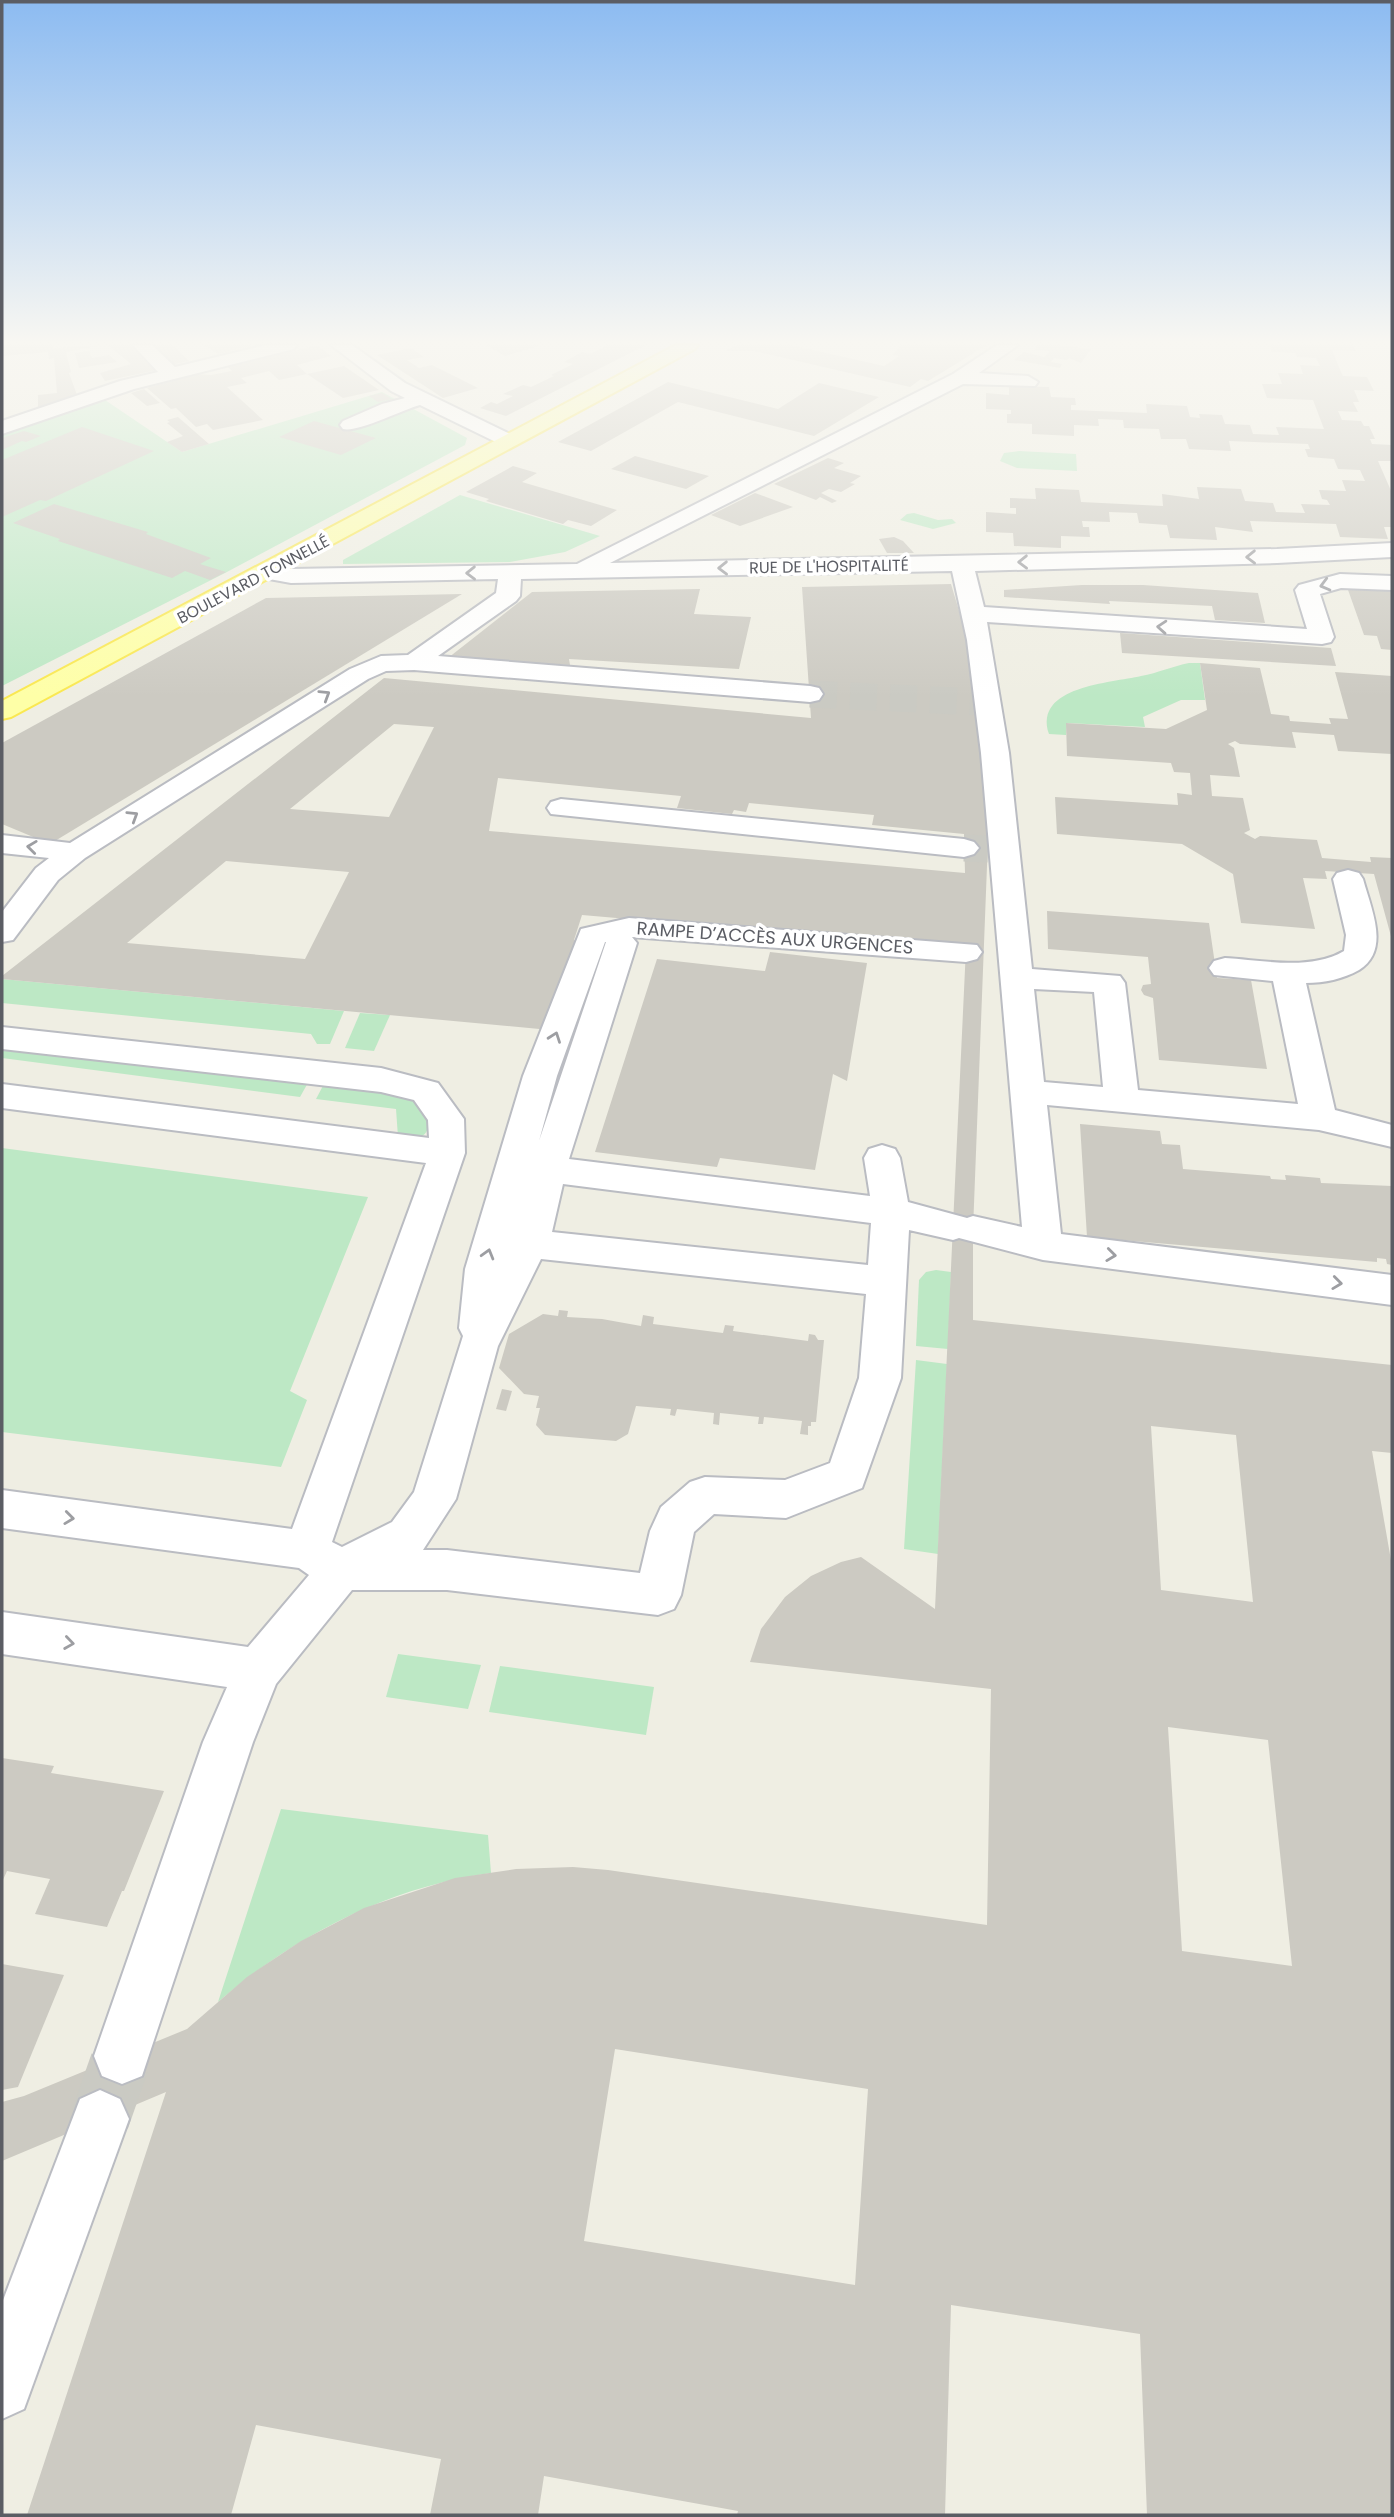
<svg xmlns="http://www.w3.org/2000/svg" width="1394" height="2517" font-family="Poppins,sans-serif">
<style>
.green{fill:#bde8c5}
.building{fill:#cccac2;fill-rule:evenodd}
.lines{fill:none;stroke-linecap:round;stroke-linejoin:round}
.minor-tunnel-far1{stroke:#cacac3;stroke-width:27;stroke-dasharray:27 13;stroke-linecap:butt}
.minor-tunnel{stroke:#cacac3;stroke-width:59;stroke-dasharray:59 29;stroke-linecap:butt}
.minor-casing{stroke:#babcc2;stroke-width:4}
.major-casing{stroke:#fae851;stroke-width:4}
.minor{fill:#fff;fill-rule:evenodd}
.major{fill:#feffa7;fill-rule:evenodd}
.oneway{stroke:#9d9ea2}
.labels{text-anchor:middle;stroke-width:7;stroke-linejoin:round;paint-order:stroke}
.far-street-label{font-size:16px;fill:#5b5d64;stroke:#fff}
.street-label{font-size:18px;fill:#5b5d64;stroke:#fff}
</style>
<rect width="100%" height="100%" fill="#efeee3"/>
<g class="green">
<polygon points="382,392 467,438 465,445 225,573 2,686 2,435 105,400 182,452"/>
<polygon points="1019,451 1076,454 1077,471 1017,468 1000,461 1004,453"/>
<polygon points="460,495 600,536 565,552 510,562 343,564 343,560"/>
<polygon points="914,513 938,520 952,519 956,523 933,529 900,520 907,514"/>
<path d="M1189,663h11l5,37h-24l-38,17 2,10 -78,-4 -1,12 -17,-1c-16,-48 62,-51 92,-58 17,-3 32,-10 48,-13z"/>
<polygon points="2,979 344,1011 330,1044 317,1044 311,1034 2,1003"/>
<polygon points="360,1013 390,1015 374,1051 345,1048"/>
<polygon points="2,1050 309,1081 300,1097 2,1058"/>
<path d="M325,1082c30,3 64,6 92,19 11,6 18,31 3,36 -6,2 -15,0 -22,0l-2,-28 -80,-10z"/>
<polygon points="2,1148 368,1197 290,1391 307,1400 281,1467 2,1432"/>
<polygon points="936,1270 951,1272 948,1349 916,1346 919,1280 926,1272"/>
<polygon points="916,1360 947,1364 938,1554 904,1549"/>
<polygon points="398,1654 481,1665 468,1709 386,1697"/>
<polygon points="500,1666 654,1687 646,1735 489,1712"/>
<path d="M281,1809l207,26 3,38c-102,14 -195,62 -273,129z"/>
</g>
<g class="building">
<polygon points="2,345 54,345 53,348 103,345 66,352 71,372 69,373 77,395 38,407 38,395 57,393 54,358 49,359 48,352 2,356"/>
<polygon points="108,345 133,345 157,370 105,381 100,373 131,364"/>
<polygon points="151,345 173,345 189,361 171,365"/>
<polygon points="204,345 250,345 250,346 218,354"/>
<polygon points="486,345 539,345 539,346 505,356"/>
<polygon points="608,345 646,345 506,416 480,408 491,402 497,404 513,396 503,394 523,385 531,387 554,376 551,375 573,364 564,362 582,352 590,354"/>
<polygon points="737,345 791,345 884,366 899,356 892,355 901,345 987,345 928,381 921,379 910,387 754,351 725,351"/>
<polygon points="1037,345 1059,345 1091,349 1081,363 1069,358 1067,360 1054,358 1051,362 1062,364 1060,368 1014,360 1024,352 1044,357 1050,351 1035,350"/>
<polygon points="1269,345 1353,345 1356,351 1332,350 1341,372 1343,376 1367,377 1374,391 1354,390 1359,402 1353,402 1358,412 1338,411 1342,420 1361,421 1364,426 1369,426 1375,439 1370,439 1372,444 1392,445 1392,461 1378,461 1392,493 1392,527 1384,527 1388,539 1340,537 1336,524 1250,521 1253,532 1215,527 1217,540 1170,538 1167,525 1139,523 1137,513 1109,512 1110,522 1082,521 1083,527 1089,527 1090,537 1061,536 1061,548 1014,546 1013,533 986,532 986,512 1016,514 1016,508 1010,508 1010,498 1036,499 1035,488 1079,490 1081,502 1163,506 1162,494 1199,499 1197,487 1241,489 1245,501 1273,503 1276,512 1305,513 1301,504 1330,505 1327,500 1322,499 1319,490 1346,491 1342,480 1365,481 1360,470 1338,469 1334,459 1308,457 1305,449 1310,449 1308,444 1229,441 1231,451 1189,449 1186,439 1161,439 1159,429 1124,428 1123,420 1098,419 1099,426 1074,425 1074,436 1032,434 1032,424 1007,423 1007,414 1011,414 1011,410 986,409 986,393 1009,395 1009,386 1049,387 1051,397 1075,398 1076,405 1071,405 1071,410 1147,413 1146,404 1187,406 1190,417 1200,418 1199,414 1222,415 1225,424 1250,425 1253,434 1279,435 1276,427 1324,429 1313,400 1267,398 1262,384 1282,384 1278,373 1303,374 1300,365 1320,366 1316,358 1297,357 1295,353 1272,352"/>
<polygon points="314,346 320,347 331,356 297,365 307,374 344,366 379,390 343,398 307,374 279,380 269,371 241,378 247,383 227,387 263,420 213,430 207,424 196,427 176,408 171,409 147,388 197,374 211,375 232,371 228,367"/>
<polygon points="411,348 424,357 407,360 419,368 432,365 478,388 443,398 377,355"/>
<polygon points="89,351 92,358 109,355 117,362 79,368 75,353"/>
<polygon points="668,382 778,409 819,383 879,397 814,436 678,402 591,451 558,442"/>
<polygon points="144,389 160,403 147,406 131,393"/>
<polygon points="382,393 392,399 378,402 369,396"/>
<polygon points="178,417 209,444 182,452 167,442 183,436 167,423 170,422 167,420"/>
<polygon points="314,421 376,438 341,455 279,437"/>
<polygon points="82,427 154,451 46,501 40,500 2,517 2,460"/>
<polygon points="24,431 41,436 26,442 22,441 2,450 2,438"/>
<polygon points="635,456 709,476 686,489 611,469"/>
<polygon points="828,458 844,463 834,468 861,476 850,483 855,484 841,492 829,489 821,493 837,501 832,503 820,497 816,500 774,484"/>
<polygon points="513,466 537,473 522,482 617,510 591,526 568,520 563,524 486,501 489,499 466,492"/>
<polygon points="755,493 793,507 740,526 711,515"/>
<polygon points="54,504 148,532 146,534 211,558 200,564 226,572 210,580 185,571 172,578 58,541 60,539 13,523"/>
<polygon points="894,537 903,541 914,553 887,553 879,539"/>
<path d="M951,584l20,67 18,163 -16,416v90l419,45v88l-20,-2 20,115v949h-245l-7,-181 -189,-29 -6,210h-208l1,-4 -194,-35 -6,39h-108l11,-56 -185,-34 -25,90h-204l139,-423 -164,69v-59l22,-6 163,-67 60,-52 54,-36 63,-33 91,-30 61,-9 57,-2 35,3 379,55 4,-236 -241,-27 11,-33 24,-32 26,-21 30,-14 20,-5 74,52 31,-661 -384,-33 -8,25 4,1 -28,89 -548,-51v-3l382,-298 427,40 -9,-131zM394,724l40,3 -45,90 -99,-8zM498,778l183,18 -4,12 55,6 2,-4 12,2 3,-9 125,12 -2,10 92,9 1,39 -476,-42zM226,861l123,11 -44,87 -178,-16zM1151,1426l85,9 17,167 -92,-12zM1168,1727l100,13 24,226 -110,-15zM615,2049l253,40 -13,196 -271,-44z"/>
<polygon points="1082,585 1143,585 1258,593 1265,623 1215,620 1212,606 1109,601 1110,604 1004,597 1004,590"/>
<polygon points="1347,587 1392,590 1392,650 1381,649 1377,636 1364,635"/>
<polygon points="700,589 694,614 751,617 739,669 569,659 570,665 448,658 532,592"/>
<polygon points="462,594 50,844 2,824 2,743 266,598"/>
<polygon points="1120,633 1331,648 1336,666 1122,653"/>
<polygon points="1200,663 1260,668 1271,714 1289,716 1290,721 1331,724 1329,718 1348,719 1335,672 1392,676 1392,754 1338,751 1334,735 1292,732 1296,748 1240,744 1235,741 1228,744 1234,748 1240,777 1210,775 1212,796 1243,798 1250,830 1244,833 1255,839 1260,836 1317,840 1322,858 1371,862 1370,857 1392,858 1392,940 1374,874 1325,871 1327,879 1303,878 1315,929 1241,923 1233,874 1182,844 1057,834 1055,797 1178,805 1177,793 1192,795 1190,773 1174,772 1171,763 1067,756 1066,723 1166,729 1207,710"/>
<polygon points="1047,911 1209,923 1217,978 1251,980 1267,1069 1159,1060 1153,998 1144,995 1141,990 1143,985 1151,984 1148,957 1048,949"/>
<polygon points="770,952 867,963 847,1081 833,1074 815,1170 720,1158 717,1167 595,1152 657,959 765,971"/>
<polygon points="1080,1124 1160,1131 1162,1144 1180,1145 1183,1169 1270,1176 1271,1179 1286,1180 1285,1175 1320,1178 1321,1183 1392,1186 1392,1265 1387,1264 1386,1259 1377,1258 1377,1262 1087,1237"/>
<polygon points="559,1310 568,1311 567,1317 602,1319 641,1326 643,1315 654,1317 653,1324 723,1333 725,1325 734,1326 733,1331 808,1341 809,1334 815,1335 818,1340 824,1340 816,1422 811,1422 811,1426 808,1426 808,1435 800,1434 802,1421 764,1417 763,1424 758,1424 759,1417 720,1413 719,1425 713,1424 714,1413 677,1409 675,1416 670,1415 671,1409 636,1406 628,1434 616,1441 545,1435 536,1425 540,1408 536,1408 539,1396 524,1394 499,1368 509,1334 543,1314 558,1316"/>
<polygon points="502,1389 512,1391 506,1411 496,1409"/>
<polygon points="2,1758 54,1766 51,1773 164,1791 124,1891 122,1891 107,1927 35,1914 50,1879 7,1871 2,1882"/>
<polygon points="2,1964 64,1975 18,2087 2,2090"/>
</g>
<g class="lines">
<g class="minor-tunnel-far1">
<polyline points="810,694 980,702"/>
<polyline points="964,848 988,849"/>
</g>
<polyline class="minor-tunnel" points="100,2119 122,2056"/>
<g class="minor-casing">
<g id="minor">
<polygon points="133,345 152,345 175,367 266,345 297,345 294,349 134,389 2,434 2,421 120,381 158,372"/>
<path d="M331,345h21l53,38 111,54 3,4 -3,4h-14l-82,-40c-18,5 -63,28 -77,24l-3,-4 3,-4 39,-17 23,-6 -14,-7z"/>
<path d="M997,345h21l-39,28 49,3 10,6 -3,4 -72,-2 -353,179 667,-14 115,-6v14l-115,6 -302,8 9,36 323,22 -12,-39 4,-5 41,-11 52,2v14l-51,-2 -21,6 14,43 -3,5 -9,2 -335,-22 22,131 23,216 88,7 5,7 13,107 160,14 -25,-123 -59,-6 -5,-7 5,-7 11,-3c38,2 85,13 119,-7l2,-16 -13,-56 4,-6 11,-3 11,3 4,6c8,30 28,71 -4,91 -16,9 -35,13 -53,13l29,127 57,15v22l-73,-17 -272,-25 14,129 331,41v30l-349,-45 -84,-22 -6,2 -44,-10 -8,148 -39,110 -76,30 -72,-4 -20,18 -13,63 -7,14 -16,6 -211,-25h-95l-76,94 -23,58 -111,334 -20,8 -20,-8 -8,-20 109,-314 24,-55 -225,-33v-42l246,35 61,-72 -10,-7 -297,-40v-38l290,39 134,-366 -424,-55v-24l427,54 -1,-18 -14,-20 -33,-8 -379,-43v-22l379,41 57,15 26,36 1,34 -133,389 10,5 50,-25 22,-30 49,-156 -4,-8 6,-59 58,-193 58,-147 48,-11 348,27 5,7 -5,7 -11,3 -334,-25 5,6 -68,216 301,37 -6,-38 5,-9 13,-4 13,4 5,9 8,44 59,16 6,-2 49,11 -41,-474 -14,-113 -15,-69 -431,8 -1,17 -4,5 -78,55 372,30 9,2 4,6 -4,6 -9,2 -396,-32 -28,1 -18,8 -283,179 -27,22 -45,60 -11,2v-30l34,-44 13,-10 -47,-5v-18l68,8 280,-174 31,-13 27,-1 88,-62 2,-14 -207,4 -33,-6 -4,-5 4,-5 8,-2 25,4 286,-5 376,-190zM605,942h1l-67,199 18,-65zM1034,989l60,3 9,95 -59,-5zM563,1184l308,39 -3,42 -316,-33zM541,1259l325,35 -7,84 -29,85 -45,17 -80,-3 -15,5 -29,25 -11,24 -10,42 -193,-23h-24l33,-51 42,-153z"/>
<polygon points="561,799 964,839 974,842 979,848 974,854 964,857 551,814 547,808 551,802"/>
<polygon points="100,2090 120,2099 129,2119 24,2409 2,2419 2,2303 80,2099"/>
</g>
</g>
<g class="major-casing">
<polygon id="major" points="676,345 698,345 695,349 11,717 2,719 2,701"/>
</g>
<use href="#minor" class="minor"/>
<use href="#major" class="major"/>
</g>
<defs><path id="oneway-chevron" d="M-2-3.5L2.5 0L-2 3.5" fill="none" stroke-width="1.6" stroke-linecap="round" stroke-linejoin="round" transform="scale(1.75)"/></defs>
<g class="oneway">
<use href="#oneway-chevron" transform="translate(1251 557) rotate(179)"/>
<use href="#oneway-chevron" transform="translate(1023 562) rotate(179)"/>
<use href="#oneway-chevron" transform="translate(723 568) rotate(179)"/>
<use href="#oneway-chevron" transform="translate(471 573) rotate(179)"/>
<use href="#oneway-chevron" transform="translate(1325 585) rotate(165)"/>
<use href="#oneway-chevron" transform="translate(1162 627) rotate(-176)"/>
<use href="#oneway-chevron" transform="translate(325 695) rotate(-32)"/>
<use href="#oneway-chevron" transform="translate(133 816) rotate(-32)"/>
<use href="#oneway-chevron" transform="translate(32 847) rotate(-173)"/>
<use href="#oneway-chevron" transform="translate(555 1037) rotate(-70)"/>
<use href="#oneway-chevron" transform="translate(488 1254) rotate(-74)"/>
<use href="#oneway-chevron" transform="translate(1111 1255) rotate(7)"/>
<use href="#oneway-chevron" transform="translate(1337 1283) rotate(7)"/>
<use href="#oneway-chevron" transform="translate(69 1518) rotate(7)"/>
<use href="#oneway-chevron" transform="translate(69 1643) rotate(8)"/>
</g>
<linearGradient id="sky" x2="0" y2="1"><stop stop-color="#8cbbf1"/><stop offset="0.49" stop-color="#f8f7f2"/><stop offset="1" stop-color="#f8f7f2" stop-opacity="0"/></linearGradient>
<rect width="1394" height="697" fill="url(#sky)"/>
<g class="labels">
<g class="far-street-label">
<text transform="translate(829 566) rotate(-1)" y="6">RUE DE L'HOSPITALITÉ</text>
<text transform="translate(253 579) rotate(-28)" y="6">BOULEVARD TONNELLÉ</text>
</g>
<g class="street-label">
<text transform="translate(775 938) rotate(4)" y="6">RAMPE D’ACCÈS AUX URGENCES</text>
</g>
</g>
<rect width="1394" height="2517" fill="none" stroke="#5b5d64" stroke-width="7"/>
</svg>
